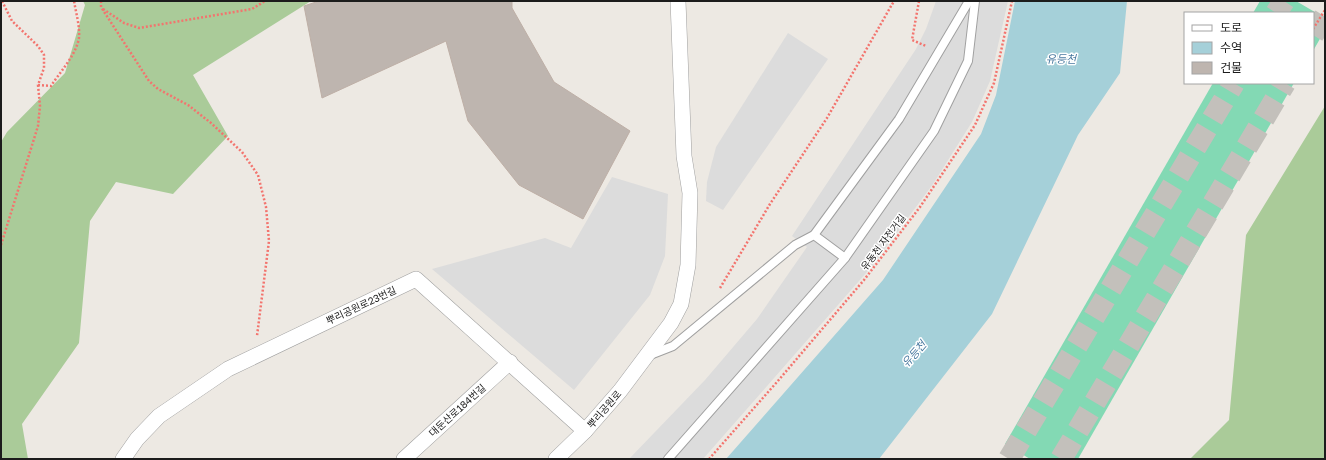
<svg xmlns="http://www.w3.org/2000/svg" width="1326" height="460" font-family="'Golos Text','Noto Sans KR',sans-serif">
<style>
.forest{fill:#aacb99}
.pitch{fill:#83d9b4}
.parking{fill:#dcdcdc}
.water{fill:#a5d0d9}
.building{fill:#beb5af;stroke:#beafa6}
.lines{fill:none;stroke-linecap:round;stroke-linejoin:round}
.highway-tunnel{stroke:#c3c0bb;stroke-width:22;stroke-dasharray:22 11;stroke-linecap:butt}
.lane-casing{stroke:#a0a0a0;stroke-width:10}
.street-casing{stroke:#a0a0a0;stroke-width:16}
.path{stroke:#f3746e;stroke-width:2.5;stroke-dasharray:2 2;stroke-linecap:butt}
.lane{stroke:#fff;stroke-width:8}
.street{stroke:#fff;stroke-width:15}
.labels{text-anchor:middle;stroke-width:3;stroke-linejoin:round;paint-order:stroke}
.street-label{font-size:10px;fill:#1c1c1c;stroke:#fff}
.water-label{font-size:11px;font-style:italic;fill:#4b7aa0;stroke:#fff}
</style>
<rect width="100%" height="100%" fill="#ede9e3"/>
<g class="forest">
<polygon points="83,1 311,1 193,75 228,136 173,194 116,182 90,221 79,343 22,424 28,459 1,459 1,142 7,132 65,73 85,5"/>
<polygon points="1325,106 1325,459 1190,459 1229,420 1246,235"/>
</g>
<g class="pitch">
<polygon points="1260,1 1296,1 1325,18 1325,30 1313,51 1313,13 1253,13"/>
<polygon points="1213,83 1294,83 1078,459 1030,459 1005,444"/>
</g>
<g class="parking">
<polygon points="936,1 1008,1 990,81 972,122 933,184 873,265 703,459 629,459 705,380 757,319 807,247 792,236 916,49 926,29"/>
<polygon points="788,33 828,59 723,210 706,201 707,182 716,147"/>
<polygon points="612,177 668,194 665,256 650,295 574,390 432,269 545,238 571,248"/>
</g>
<polygon class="water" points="1015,1 1127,1 1120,73 1078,135 992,314 879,459 726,459 883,280 981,134 996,95"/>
<polygon class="building" points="319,1 512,1 512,8 554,82 630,131 583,219 519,185 468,121 446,41 322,98 304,6"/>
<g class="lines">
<g class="highway-tunnel">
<polyline points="1276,13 1284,1"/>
<polyline points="1313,35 1325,16"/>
<polyline points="1009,459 1234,83"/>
<polyline points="1061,459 1285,83"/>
</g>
<g class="lane-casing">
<g id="lane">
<polyline points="814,235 899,119 969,1"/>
<polyline points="845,258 934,131 968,61 975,1"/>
<polyline points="650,355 673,346 795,245 814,235 845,258 668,459"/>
</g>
</g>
<g class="street-casing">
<g id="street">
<polyline points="123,459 137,439 159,416 228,369 416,279 585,431"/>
<polyline points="404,459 510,362"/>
<polyline points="556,459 585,431 620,391 671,323 681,304 688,265 690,193 684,156 678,1"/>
</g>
</g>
<g class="path">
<polyline points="101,1 101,7 149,81 158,89 188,105 211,123 242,152 258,175 266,207 269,241 257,336"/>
<polyline points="919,1 912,40 926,46"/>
<polyline points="103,9 124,23 139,28 252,9 265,1"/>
<polyline points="1313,29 1325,10"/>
<path d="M38,85l13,1c9,-14 25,-31 28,-48 1,-12 -3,-25 -5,-37"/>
<polyline points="1,245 38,126 40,106 38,85 44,68 44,55 38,46 12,21 2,1"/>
<polyline points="720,288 770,204 827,118 894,1"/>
<polyline points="709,459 777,382 864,280 920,207 975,125 994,83 1012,1"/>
</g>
<use href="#lane" class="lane"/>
<use href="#street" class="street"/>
</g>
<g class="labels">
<g class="street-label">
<text transform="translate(883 242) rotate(-53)" y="4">유동천 자전거길</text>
<text transform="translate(361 305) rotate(-25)" y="4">뿌리공원로23번길</text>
<text transform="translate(604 409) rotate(-49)" y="4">뿌리공원로</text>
<text transform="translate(457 410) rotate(-42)" y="4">대둔산로184번길</text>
</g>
<g class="water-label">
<text x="1061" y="63">유등천</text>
<text transform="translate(914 354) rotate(-49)" y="4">유등천</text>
</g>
</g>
<rect width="1326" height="460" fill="none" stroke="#1c1c1c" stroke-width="4"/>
<rect x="1184" y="12" width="130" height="72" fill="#ffffff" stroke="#a4a4a4"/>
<rect x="1192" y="25" width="20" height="6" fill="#ffffff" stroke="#a4a4a4"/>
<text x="1220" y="32" font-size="12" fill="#1c1c1c">도로</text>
<rect x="1192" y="42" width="20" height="12" fill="#a5d0d9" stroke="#a4a4a4"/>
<text x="1220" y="52" font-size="12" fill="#1c1c1c">수역</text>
<rect x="1192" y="62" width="20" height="12" fill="#beb5af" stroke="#a4a4a4"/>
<text x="1220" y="72" font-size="12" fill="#1c1c1c">건물</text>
</svg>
